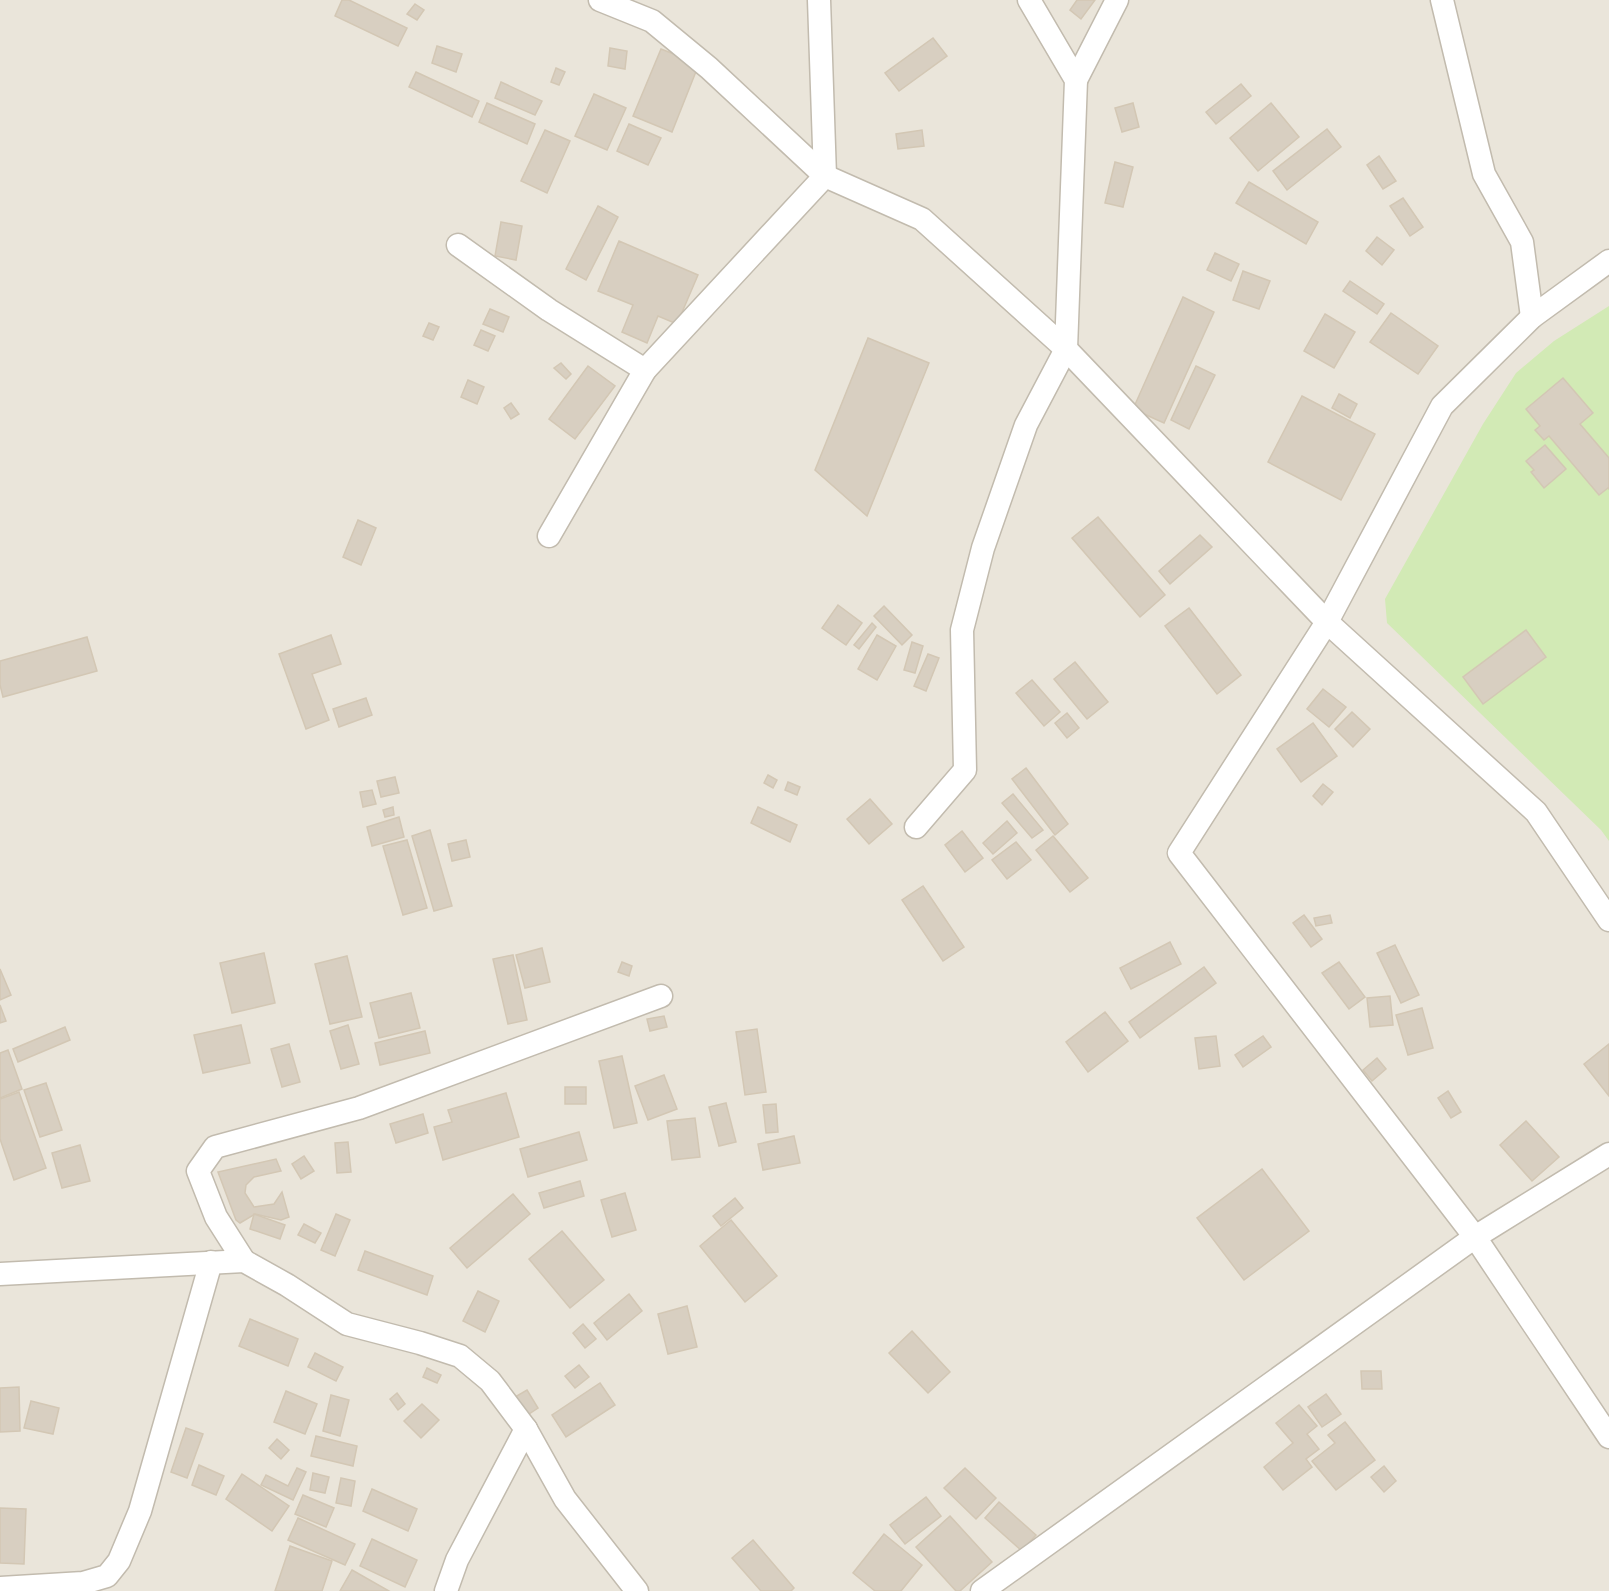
<svg xmlns="http://www.w3.org/2000/svg" width="1609" height="1591" font-family="Commissioner,sans-serif">
<style>
.residential{fill:#eae5da}
.green{fill:#d2eab5}
.building{fill:#d8cfc1;stroke:#d3c7b4;stroke-width:1.5}
.lines{fill:none;stroke-linecap:round;stroke-linejoin:round}
.street-casing{stroke:#c2bbae;stroke-width:25}
.street{stroke:#fff;stroke-width:22}
</style>
<rect width="100%" height="100%" fill="#f6f3ec"/>
<rect class="residential" x="0" y="0" width="1609" height="1591"/>
<polygon class="green" points="1609,306 1609,841 1601,830 1387,623 1385,599 1483,424 1516,373 1554,341"/>
<g class="building">
<polygon points="342,0 349,0 407,28 398,46 335,16"/>
<polygon points="1077,0 1095,0 1081,19 1070,10"/>
<polygon points="415,4 424,10 417,20 407,14"/>
<polygon points="933,38 947,56 899,91 885,73"/>
<polygon points="437,46 462,54 456,72 432,63"/>
<polygon points="610,48 627,51 625,69 608,66"/>
<polygon points="661,49 699,64 672,132 633,116"/>
<polygon points="556,68 565,72 559,85 551,82"/>
<polygon points="416,72 479,101 472,117 409,87"/>
<polygon points="501,82 542,101 535,115 495,98"/>
<polygon points="1241,84 1251,96 1216,124 1206,112"/>
<polygon points="594,94 626,108 607,150 575,136"/>
<polygon points="487,103 535,124 527,144 479,122"/>
<polygon points="1133,103 1139,127 1122,132 1115,108"/>
<polygon points="1271,103 1299,137 1258,171 1230,138"/>
<polygon points="629,124 661,138 648,165 617,151"/>
<polygon points="1327,129 1341,147 1287,190 1273,171"/>
<polygon points="545,130 570,141 547,193 521,181"/>
<polygon points="922,130 924,146 898,149 896,134"/>
<polygon points="1379,156 1396,181 1383,189 1367,165"/>
<polygon points="1115,162 1133,167 1123,207 1105,203"/>
<polygon points="1249,182 1318,222 1306,244 1236,203"/>
<polygon points="1403,198 1423,227 1410,236 1390,206"/>
<polygon points="598,206 618,217 586,280 566,269"/>
<polygon points="501,222 522,226 516,260 495,256"/>
<polygon points="1377,237 1394,250 1382,265 1366,251"/>
<polygon points="619,241 698,275 677,324 658,316 647,343 622,332 633,305 598,291"/>
<polygon points="1215,253 1239,264 1231,281 1207,270"/>
<polygon points="1243,271 1270,281 1259,309 1233,300"/>
<polygon points="1350,281 1384,304 1377,314 1343,291"/>
<polygon points="1183,297 1214,312 1164,423 1133,409"/>
<polygon points="490,309 509,317 503,332 483,324"/>
<polygon points="1391,313 1438,346 1418,374 1370,342"/>
<polygon points="1325,314 1355,332 1334,368 1304,351"/>
<polygon points="429,323 439,327 433,340 423,336"/>
<polygon points="481,330 495,336 488,351 474,345"/>
<polygon points="868,338 929,363 867,516 815,470"/>
<polygon points="561,363 571,374 566,379 554,368"/>
<polygon points="588,366 615,386 575,439 549,419"/>
<polygon points="1196,366 1215,375 1189,429 1171,420"/>
<polygon points="1563,378 1593,413 1580,424 1609,458 1609,489 1608,488 1599,495 1549,436 1544,440 1535,430 1540,426 1526,409"/>
<polygon points="468,380 484,387 477,404 461,397"/>
<polygon points="1339,394 1357,404 1350,418 1332,408"/>
<polygon points="1302,396 1375,434 1341,500 1268,462"/>
<polygon points="511,403 519,414 511,419 504,408"/>
<polygon points="1545,445 1566,469 1544,488 1531,472 1534,470 1526,461"/>
<polygon points="1098,517 1165,595 1140,617 1072,538"/>
<polygon points="358,520 376,528 361,565 343,557"/>
<polygon points="1200,535 1212,547 1170,584 1159,571"/>
<polygon points="838,605 862,623 846,645 822,628"/>
<polygon points="884,606 912,635 902,645 874,616"/>
<polygon points="1189,608 1241,675 1217,694 1165,626"/>
<polygon points="872,623 876,627 859,649 854,645"/>
<polygon points="1526,630 1546,657 1483,704 1463,677"/>
<polygon points="331,635 341,664 312,674 329,720 306,729 279,654"/>
<polygon points="877,635 896,646 877,680 858,669"/>
<polygon points="87,637 97,671 3,697 0,685 0,661"/>
<polygon points="912,642 923,646 915,673 904,670"/>
<polygon points="928,654 939,658 926,691 914,686"/>
<polygon points="1075,662 1108,702 1087,719 1054,679"/>
<polygon points="1032,680 1060,712 1044,726 1016,693"/>
<polygon points="1323,689 1346,707 1329,727 1307,709"/>
<polygon points="366,698 372,715 339,727 333,709"/>
<polygon points="1352,712 1370,729 1353,747 1335,729"/>
<polygon points="1067,713 1079,728 1067,738 1055,723"/>
<polygon points="1313,723 1337,756 1301,782 1277,749"/>
<polygon points="1026,768 1068,824 1055,835 1012,779"/>
<polygon points="768,775 777,780 773,788 764,783"/>
<polygon points="395,777 399,793 381,797 377,781"/>
<polygon points="788,782 800,787 797,795 785,790"/>
<polygon points="1323,784 1333,792 1322,805 1313,796"/>
<polygon points="372,790 376,804 363,807 360,792"/>
<polygon points="1013,794 1043,830 1032,838 1002,803"/>
<polygon points="870,799 892,824 869,844 847,819"/>
<polygon points="393,807 394,815 385,817 383,810"/>
<polygon points="758,807 797,825 790,842 751,823"/>
<polygon points="399,817 404,837 372,846 367,827"/>
<polygon points="1007,821 1017,833 993,854 983,843"/>
<polygon points="430,830 452,906 434,911 412,836"/>
<polygon points="962,831 983,858 965,872 945,845"/>
<polygon points="1053,836 1088,878 1070,892 1036,850"/>
<polygon points="407,840 427,908 403,915 383,846"/>
<polygon points="466,840 470,857 452,861 448,844"/>
<polygon points="1016,842 1031,860 1007,879 992,860"/>
<polygon points="923,886 964,947 943,961 902,900"/>
<polygon points="1304,915 1322,939 1311,947 1293,923"/>
<polygon points="1330,915 1332,923 1316,926 1314,918"/>
<polygon points="1170,942 1181,964 1131,989 1120,968"/>
<polygon points="1395,945 1419,995 1401,1003 1377,953"/>
<polygon points="542,948 550,982 525,988 516,955"/>
<polygon points="264,953 275,1003 232,1013 220,963"/>
<polygon points="513,955 527,1020 508,1024 493,959"/>
<polygon points="347,956 362,1017 330,1024 315,964"/>
<polygon points="622,962 632,966 629,976 618,972"/>
<polygon points="1339,962 1365,997 1349,1009 1322,973"/>
<polygon points="1204,967 1216,983 1140,1038 1129,1022"/>
<polygon points="0,969 11,995 0,1000"/>
<polygon points="411,993 420,1028 379,1038 370,1003"/>
<polygon points="1390,996 1393,1025 1370,1027 1367,998"/>
<polygon points="0,1005 6,1021 0,1023"/>
<polygon points="1422,1008 1433,1048 1408,1055 1396,1015"/>
<polygon points="1105,1012 1128,1041 1088,1072 1066,1042"/>
<polygon points="664,1016 667,1027 650,1031 647,1019"/>
<polygon points="241,1025 250,1063 203,1073 194,1035"/>
<polygon points="348,1025 359,1064 341,1069 330,1031"/>
<polygon points="65,1027 70,1040 18,1062 13,1049"/>
<polygon points="757,1029 766,1092 745,1095 736,1032"/>
<polygon points="425,1031 430,1053 380,1065 375,1043"/>
<polygon points="1216,1036 1220,1066 1199,1069 1195,1038"/>
<polygon points="1263,1036 1271,1047 1243,1067 1235,1055"/>
<polygon points="289,1044 300,1082 282,1087 271,1049"/>
<polygon points="1609,1044 1609,1096 1584,1064"/>
<polygon points="8,1050 22,1089 0,1098 0,1053"/>
<polygon points="622,1056 637,1123 614,1128 599,1061"/>
<polygon points="1377,1058 1386,1069 1372,1081 1363,1070"/>
<polygon points="664,1075 677,1109 648,1120 635,1086"/>
<polygon points="46,1083 62,1130 40,1137 24,1090"/>
<rect x="565" y="1087" width="21" height="17"/>
<polygon points="1448,1091 1461,1112 1451,1118 1438,1098"/>
<polygon points="19,1092 46,1168 14,1180 0,1139 0,1099"/>
<polygon points="506,1093 519,1137 443,1160 434,1127 452,1122 448,1110"/>
<polygon points="726,1103 736,1142 719,1146 709,1107"/>
<polygon points="776,1104 778,1132 766,1133 763,1105"/>
<polygon points="423,1114 428,1133 396,1143 390,1124"/>
<polygon points="695,1118 700,1157 672,1160 667,1121"/>
<polygon points="1526,1121 1559,1157 1532,1181 1500,1145"/>
<polygon points="579,1132 587,1160 528,1177 520,1149"/>
<polygon points="794,1136 800,1163 763,1170 758,1144"/>
<polygon points="348,1142 351,1172 337,1173 335,1143"/>
<polygon points="80,1145 90,1181 62,1188 52,1153"/>
<polygon points="304,1156 314,1171 301,1179 292,1164"/>
<polygon points="276,1159 281,1171 254,1177 246,1185 245,1193 254,1207 274,1204 282,1192 289,1217 281,1220 255,1214 240,1223 236,1220 218,1172"/>
<polygon points="1262,1169 1309,1231 1244,1280 1197,1218"/>
<polygon points="580,1181 584,1196 544,1208 539,1193"/>
<polygon points="625,1193 636,1230 612,1237 601,1200"/>
<polygon points="513,1194 530,1214 467,1268 450,1248"/>
<polygon points="735,1198 743,1208 721,1226 713,1216"/>
<polygon points="254,1214 285,1225 280,1239 250,1229"/>
<polygon points="336,1214 350,1220 335,1256 321,1250"/>
<polygon points="731,1220 777,1276 745,1302 700,1246"/>
<polygon points="304,1224 321,1233 315,1243 298,1235"/>
<polygon points="562,1231 604,1280 570,1308 529,1259"/>
<polygon points="365,1251 433,1276 427,1295 358,1270"/>
<polygon points="478,1291 499,1301 485,1332 463,1321"/>
<polygon points="629,1294 642,1311 607,1340 594,1323"/>
<polygon points="687,1306 697,1347 668,1354 658,1314"/>
<polygon points="250,1319 298,1339 288,1366 239,1346"/>
<polygon points="583,1324 596,1339 585,1348 573,1333"/>
<polygon points="912,1331 950,1372 928,1393 889,1353"/>
<polygon points="315,1353 343,1367 336,1381 308,1367"/>
<polygon points="579,1365 589,1377 575,1388 565,1376"/>
<polygon points="427,1368 441,1375 437,1383 423,1377"/>
<polygon points="1361,1371 1381,1371 1382,1389 1362,1389"/>
<polygon points="600,1383 615,1405 566,1437 552,1415"/>
<polygon points="19,1387 20,1431 0,1432 0,1388"/>
<polygon points="527,1390 538,1408 526,1416 515,1397"/>
<polygon points="286,1391 317,1404 305,1434 274,1422"/>
<polygon points="397,1393 405,1404 398,1410 390,1399"/>
<polygon points="1326,1394 1341,1414 1322,1427 1308,1407"/>
<polygon points="331,1395 349,1400 340,1436 323,1431"/>
<polygon points="31,1401 59,1408 53,1434 24,1428"/>
<polygon points="422,1404 439,1420 421,1438 404,1421"/>
<polygon points="1299,1405 1317,1426 1307,1434 1319,1449 1306,1459 1312,1467 1283,1490 1264,1467 1293,1443 1276,1423"/>
<polygon points="1345,1422 1375,1460 1336,1490 1312,1461 1335,1443 1328,1435"/>
<polygon points="186,1428 203,1434 187,1478 171,1472"/>
<polygon points="316,1436 357,1446 353,1466 311,1456"/>
<polygon points="277,1439 289,1450 281,1459 269,1448"/>
<polygon points="199,1465 224,1476 216,1495 192,1485"/>
<polygon points="1384,1466 1396,1481 1384,1492 1371,1477"/>
<polygon points="297,1468 306,1472 293,1500 261,1485 266,1475 288,1486"/>
<polygon points="965,1468 996,1498 976,1519 944,1488"/>
<polygon points="313,1473 329,1477 325,1493 310,1490"/>
<polygon points="242,1474 289,1506 272,1531 226,1499"/>
<polygon points="341,1478 355,1481 351,1506 336,1503"/>
<polygon points="372,1489 417,1509 408,1531 363,1511"/>
<polygon points="303,1495 334,1508 326,1527 295,1514"/>
<polygon points="926,1497 941,1516 905,1544 890,1525"/>
<polygon points="999,1502 1036,1535 1022,1551 985,1518"/>
<polygon points="0,1508 26,1509 24,1564 0,1563"/>
<polygon points="950,1516 992,1562 960,1591 956,1591 916,1547"/>
<polygon points="298,1518 355,1544 345,1565 288,1540"/>
<polygon points="884,1534 922,1565 901,1591 875,1591 853,1573"/>
<polygon points="372,1539 417,1560 405,1587 360,1566"/>
<polygon points="753,1540 794,1588 791,1591 761,1591 732,1558"/>
<polygon points="290,1546 332,1561 322,1591 275,1591"/>
<polygon points="352,1570 389,1591 340,1591"/>
</g>
<g class="lines">
<g class="street-casing">
<g id="street">
<polyline points="600,0 652,21 709,68 825,176 922,219 1066,349 1327,622 1536,812 1609,920"/>
<polyline points="1442,0 1484,174 1522,242 1532,317"/>
<polyline points="1076,80 1117,0"/>
<polyline points="458,245 549,310 645,370"/>
<polyline points="549,536 645,370 825,176 819,0"/>
<polyline points="916,827 965,770 962,630 983,548 1026,425 1066,349 1076,80 1029,0"/>
<polyline points="1609,1154 1475,1237 1609,1437"/>
<polyline points="244,1261 216,1217 198,1171 215,1147 359,1108 661,996"/>
<polyline points="0,1274 244,1261 287,1285 347,1324 420,1343 460,1356 490,1381 526,1429 565,1499 637,1591"/>
<polyline points="0,1588 83,1583 107,1576 119,1561 140,1511 211,1262"/>
<polyline points="446,1591 457,1560 526,1429"/>
<polyline points="982,1591 1475,1237 1179,853 1327,622 1442,406 1532,317 1609,261"/>
</g>
</g>
<use href="#street" class="street"/>
</g>
</svg>
